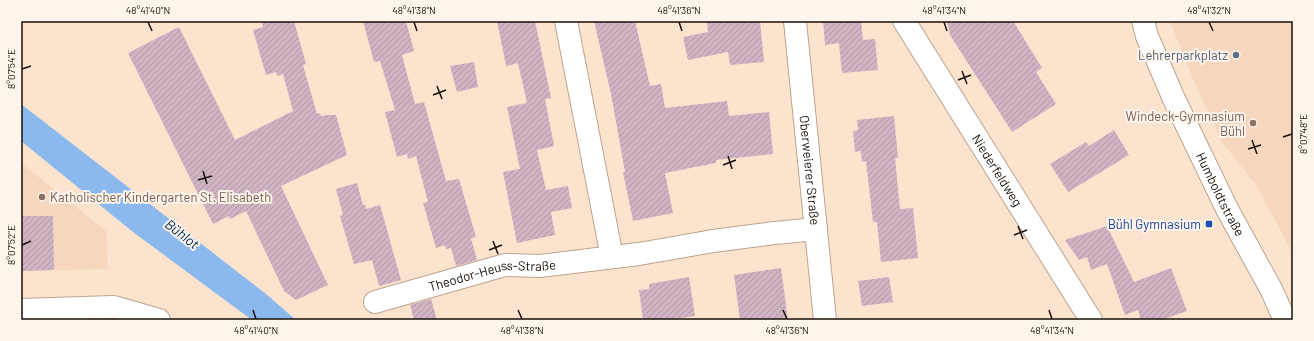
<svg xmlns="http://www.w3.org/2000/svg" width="1314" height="341" font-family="Barlow,sans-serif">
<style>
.built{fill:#f6d7bd}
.water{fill:#8cb9ed}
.building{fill:url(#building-hatch)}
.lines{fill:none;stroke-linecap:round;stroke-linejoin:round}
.street-casing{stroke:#bba490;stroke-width:24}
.street{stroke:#fff;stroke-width:22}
.ticks{fill:none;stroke:#170f08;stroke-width:1.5}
.service-dot{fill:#5c6f8a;stroke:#fdf4eb;stroke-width:1.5}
.education-dot{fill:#8d6e63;stroke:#fdf4eb;stroke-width:1.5}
.transit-dot{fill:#1a4fb4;stroke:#fdf4eb;stroke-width:1.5}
.labels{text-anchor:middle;stroke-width:4;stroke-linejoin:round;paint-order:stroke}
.service-label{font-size:13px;fill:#4e5e75;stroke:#fdf4eb;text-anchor:end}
.education-label{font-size:13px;fill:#785e54;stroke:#fdf4eb;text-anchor:end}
.street-label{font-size:13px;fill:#170f08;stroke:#fdf4eb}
.transit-label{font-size:13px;fill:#164399;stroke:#fdf4eb;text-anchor:end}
.water-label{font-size:14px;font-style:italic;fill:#003260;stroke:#fdf4eb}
.neatline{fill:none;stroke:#170f08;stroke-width:1.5}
.ticks-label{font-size:10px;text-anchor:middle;fill:#170f08}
</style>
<defs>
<pattern id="building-hatch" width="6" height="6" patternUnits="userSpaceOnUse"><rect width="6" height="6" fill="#d0b3c3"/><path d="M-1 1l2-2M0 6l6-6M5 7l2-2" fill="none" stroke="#b299a6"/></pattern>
</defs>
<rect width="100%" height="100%" fill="#fce3ce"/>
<g class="built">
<polygon points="1170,21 1293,21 1293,254 1256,185 1222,142 1193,79"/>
<polygon points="21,163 106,231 108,269 21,271"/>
</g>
<polygon class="water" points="21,104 266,294 296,320 252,320 133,232 21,141"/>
<g class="building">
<polygon points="262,21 294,21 306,64 303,65 317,114 320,113 321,116 327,115 336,115 347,155 281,186 328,285 296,300 284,291 246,211 230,219 229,216 213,224 128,53 179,27 235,140 293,111 283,74 277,76 276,72 266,75 253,30 263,27"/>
<polygon points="363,21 406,21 414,51 402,55 415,104 424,102 446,181 459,179 476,237 471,238 477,260 456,266 451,248 446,249 445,245 436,248 423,203 428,202 416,156 408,159 407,154 397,157 385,112 395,110 380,61 374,62"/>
<polygon points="497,21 535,21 551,98 545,99 554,146 537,150 546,190 568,186 572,208 551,212 555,235 517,243 503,172 520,169 507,107 527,103 518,63 506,66"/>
<polygon points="594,21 635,21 650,86 661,84 665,108 727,101 729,116 769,112 773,154 716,160 716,163 665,173 673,213 633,221 623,172 625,172 611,94"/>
<polygon points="707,21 760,21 764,62 730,65 728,52 688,60 683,37 708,32"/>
<polygon points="823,21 861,21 863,40 875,39 878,70 842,73 839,43 825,45"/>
<polygon points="947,21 1013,21 1042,68 1036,72 1056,104 1012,132 950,35"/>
<polygon points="474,62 478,87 457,92 450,66"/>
<polygon points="894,116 898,158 895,158 900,209 913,208 918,258 881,262 877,222 873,222 866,161 862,162 861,151 855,152 853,131 858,130 857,120"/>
<polygon points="1114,130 1129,155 1068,192 1050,164 1086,142 1089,146"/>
<polygon points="357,183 363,205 365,205 366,209 380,205 401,280 379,286 372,260 354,264 340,216 343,215 336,189"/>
<polygon points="21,216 53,216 54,270 21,271"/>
<polygon points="1107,226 1134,282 1171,268 1187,311 1161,320 1141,320 1138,310 1125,315 1107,264 1091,270 1087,257 1079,260 1065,240"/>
<polygon points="781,268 788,320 740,320 734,275"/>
<polygon points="689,277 695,316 666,320 643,320 639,290 649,289 649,284"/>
<polygon points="889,277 893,302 862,306 858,281"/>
<polygon points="431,299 437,320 414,320 410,305"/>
</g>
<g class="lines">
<g class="street-casing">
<g id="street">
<polyline points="566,21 612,257"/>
<path id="s1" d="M795,21l30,299"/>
<path id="s2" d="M904,21l187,299"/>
<path id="s3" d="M1143,21l4,15 27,63 53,110 44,80 14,31"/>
<path id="s4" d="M375,302l130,-37 35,1 99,-12 74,-13 62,-8 41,-4"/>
<polyline points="21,310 114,307 159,320"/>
</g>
</g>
<use href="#street" class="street"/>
</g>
<path class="ticks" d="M148,22l4,9M414,22l3,9M679,22l3,9M944,22l3,9M1209,22l4,9M22,69l9,-3M962,71l5,13M958,80l13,-5M437,86l5,13M433,95l13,-5M1283,137l9,-3M1252,140l5,14M1248,149l13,-4M728,156l4,13M723,165l13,-5M203,171l4,13M198,180l14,-4M1018,226l5,13M1014,235l13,-5M493,241l5,13M22,245l9,-4M489,250l13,-5M253,310l3,9M518,310l4,9M783,310l4,9M1049,310l3,9"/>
<circle class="service-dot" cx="1236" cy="55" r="4"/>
<g class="education-dot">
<circle cx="1253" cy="123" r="4"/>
<circle cx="42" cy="197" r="4"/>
</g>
<rect class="transit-dot" x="1205" y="220" width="8" height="8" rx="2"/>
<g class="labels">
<g class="service-label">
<text x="1228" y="60">Lehrerparkplatz</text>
</g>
<g class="education-label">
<text x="1245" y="121">Windeck-Gymnasium<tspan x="1245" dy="15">Bühl</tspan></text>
<text x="50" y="202" text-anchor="start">Katholischer Kindergarten St. Elisabeth</text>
</g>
<g class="street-label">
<text dy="5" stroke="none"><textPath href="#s1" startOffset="150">Oberweierer Straße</textPath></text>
<text dy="5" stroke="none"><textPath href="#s2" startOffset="176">Niederfeldweg</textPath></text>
<text dy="5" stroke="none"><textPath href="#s3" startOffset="190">Humboldtstraße</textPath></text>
<text dy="5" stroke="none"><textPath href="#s4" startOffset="121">Theodor-Heuss-Straße</textPath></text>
</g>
<g class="transit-label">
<text x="1201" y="229">Bühl Gymnasium</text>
</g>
<g class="water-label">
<text transform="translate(182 234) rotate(38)" y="5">Bühlot</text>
</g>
</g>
<rect width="1314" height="341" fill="none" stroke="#fdf4eb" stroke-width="44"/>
<rect x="22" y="22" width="1270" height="297" class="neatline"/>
<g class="ticks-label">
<text x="148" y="14">48°41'40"N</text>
<text x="414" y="14">48°41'38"N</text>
<text x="679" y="14">48°41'36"N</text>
<text x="944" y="14">48°41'34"N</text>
<text x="1209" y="14">48°41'32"N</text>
<text transform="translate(11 69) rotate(-90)" y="4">8°07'54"E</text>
<text transform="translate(1303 134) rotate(-90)" y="4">8°07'48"E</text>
<text transform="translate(11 245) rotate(-90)" y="4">8°07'52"E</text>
<text x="256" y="334">48°41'40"N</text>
<text x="522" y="334">48°41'38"N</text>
<text x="787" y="334">48°41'36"N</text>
<text x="1052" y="334">48°41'34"N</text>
</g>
</svg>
